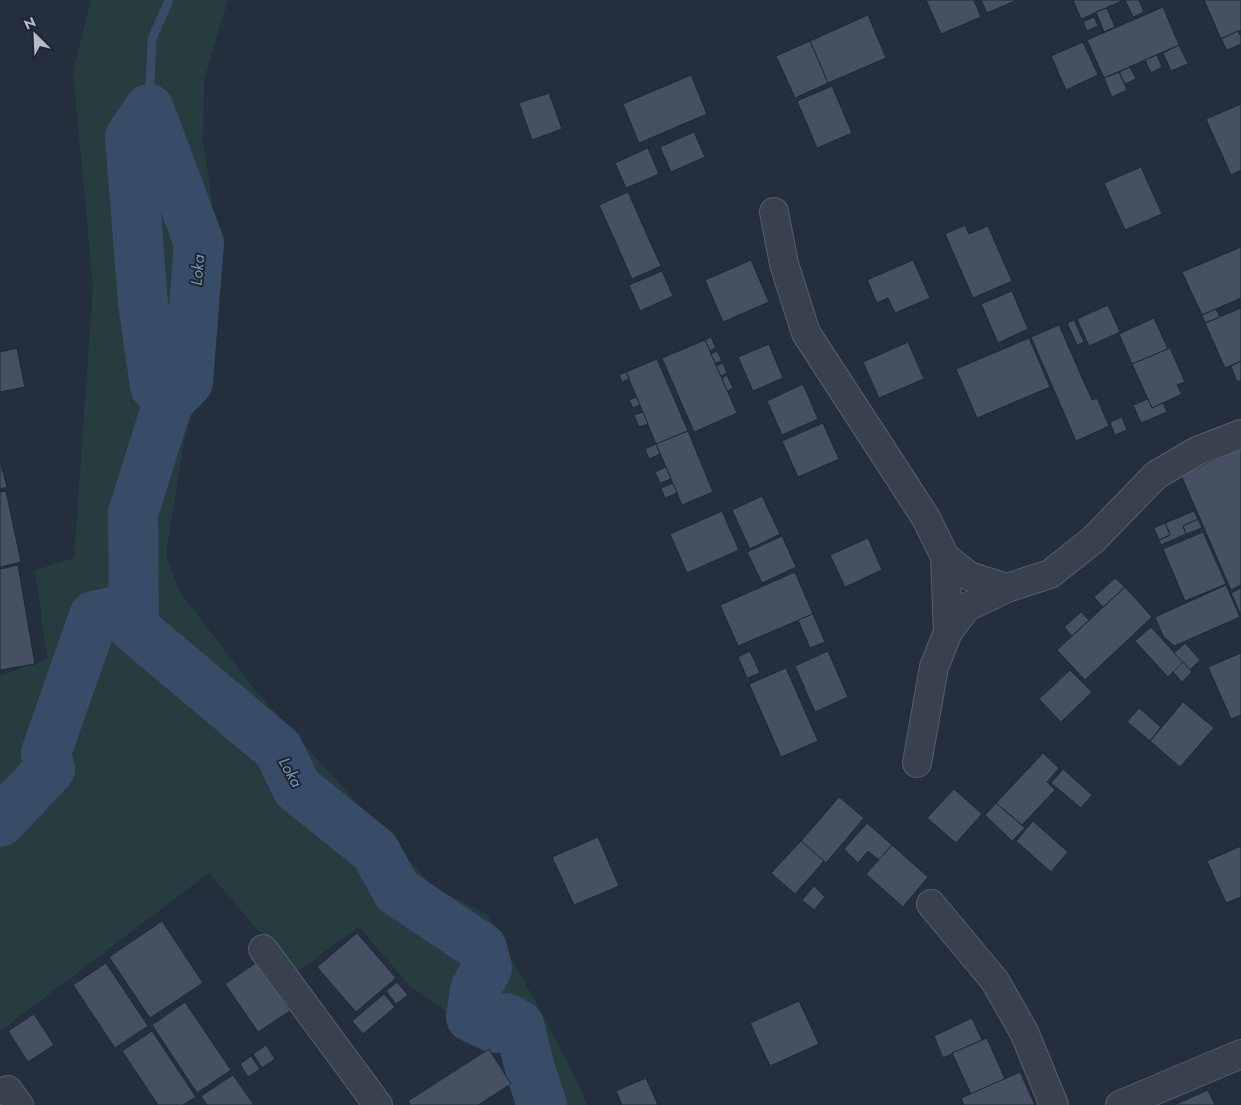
<svg xmlns="http://www.w3.org/2000/svg" width="1241" height="1105" font-family="Jost,sans-serif">
<style>
.green{fill:#263c3f}
.lines{fill:none;stroke-linecap:round;stroke-linejoin:round}
.stream{stroke:#394c67;stroke-width:9}
.river{stroke:#394c67;stroke-width:50}
.building{fill:#455162;stroke:#1f2835}
.minor-casing{stroke:#565f6c;stroke-width:30}
.minor{stroke:#38414e;stroke-width:28}
.labels{text-anchor:middle;stroke-width:4;stroke-linejoin:round;paint-order:stroke}
.water-label{font-size:16px;font-style:italic;fill:#7c92b1;stroke:#1d2633}
</style>
<rect width="100%" height="100%" fill="#242f3e"/>
<polygon class="green" points="91,0 228,0 204,80 203,139 218,246 215,339 184,442 166,555 180,592 255,690 434,888 487,914 546,1021 579,1085 587,1105 532,1105 506,1052 410,986 359,927 295,973 209,873 0,1031 0,676 47,659 35,570 74,558 93,287 73,73"/>
<g class="lines">
<polyline class="stream" points="149,109 152,39 169,0"/>
<g class="river">
<polyline points="149,109 199,243 188,382 168,402 133,513 134,628 278,749 297,788 375,851 397,891 482,948 487,968 475,990 471,1017 494,1028 506,1018 519,1025 531,1072 542,1105"/>
<polyline points="149,109 130,137 143,303 155,386 168,402"/>
<polyline points="0,822 50,769 46,753 94,616 133,607"/>
</g>
</g>
<g class="building">
<polygon points="926,0 974,0 981,17 941,34"/>
<polygon points="981,0 1017,0 987,13"/>
<polygon points="1073,0 1124,0 1081,19"/>
<polygon points="1125,0 1139,0 1144,12 1133,17"/>
<polygon points="1204,0 1241,0 1241,30 1221,39"/>
<polygon points="1163,7 1179,45 1104,78 1087,40"/>
<polygon points="1107,8 1115,27 1104,32 1096,12"/>
<polygon points="868,15 886,58 828,83 810,41"/>
<polygon points="1094,17 1098,26 1087,31 1083,22"/>
<polygon points="1238,31 1241,37 1241,44 1227,50 1221,39"/>
<polygon points="810,41 828,83 795,98 776,56"/>
<polygon points="1083,42 1098,75 1066,90 1051,56"/>
<polygon points="1179,45 1188,64 1171,71 1163,53"/>
<polygon points="1157,55 1162,67 1151,73 1145,60"/>
<polygon points="1130,67 1136,79 1125,84 1119,72"/>
<polygon points="1119,72 1127,90 1112,97 1104,78"/>
<polygon points="691,75 707,114 639,143 623,104"/>
<polygon points="832,86 852,133 817,148 797,101"/>
<polygon points="549,93 562,129 532,140 519,103"/>
<polygon points="1241,104 1241,170 1231,175 1206,119"/>
<polygon points="694,132 705,157 671,172 660,147"/>
<polygon points="648,148 659,174 626,188 615,163"/>
<polygon points="1141,167 1162,214 1125,230 1104,183"/>
<polygon points="628,192 661,266 632,279 599,205"/>
<polygon points="965,225 969,234 988,226 1012,281 973,298 945,234"/>
<polygon points="1241,247 1241,298 1202,315 1182,272"/>
<polygon points="751,260 769,302 723,322 705,280"/>
<polygon points="913,260 930,298 895,313 888,298 877,303 867,280"/>
<polygon points="662,271 673,296 640,311 629,285"/>
<polygon points="1012,291 1028,329 998,343 981,304"/>
<polygon points="1108,305 1120,332 1089,346 1077,319"/>
<polygon points="1241,308 1241,361 1225,368 1205,323"/>
<polygon points="1216,309 1220,317 1205,323 1202,315"/>
<polygon points="1154,318 1168,349 1132,364 1119,334"/>
<polygon points="1074,320 1084,342 1077,345 1067,323"/>
<polygon points="1059,325 1092,400 1097,398 1109,426 1076,441 1031,337"/>
<polygon points="711,337 716,348 710,351 705,340"/>
<polygon points="1029,338 1050,387 977,418 956,369"/>
<polygon points="705,340 737,413 694,432 662,358"/>
<polygon points="908,342 924,379 879,398 863,362"/>
<polygon points="769,344 783,378 753,391 738,357"/>
<polygon points="17,348 25,387 0,392 0,352"/>
<polygon points="1170,348 1185,382 1177,385 1182,394 1152,408 1132,364"/>
<polygon points="717,351 722,361 715,363 711,354"/>
<polygon points="657,359 688,431 656,444 626,372"/>
<polygon points="1241,361 1241,380 1237,382 1231,366"/>
<polygon points="723,363 727,373 721,376 716,366"/>
<polygon points="626,372 629,379 622,382 619,375"/>
<polygon points="727,375 733,388 727,391 722,378"/>
<polygon points="803,384 818,419 782,435 767,401"/>
<polygon points="636,397 640,405 633,408 629,400"/>
<polygon points="1148,399 1152,408 1163,403 1167,412 1141,423 1133,405"/>
<polygon points="643,412 648,424 639,427 634,415"/>
<polygon points="1122,417 1127,430 1115,435 1110,422"/>
<polygon points="823,423 839,459 798,477 782,441"/>
<polygon points="688,431 713,492 682,505 656,444"/>
<polygon points="656,444 660,454 649,459 645,449"/>
<polygon points="1241,448 1241,585 1231,590 1181,475"/>
<polygon points="0,461 7,487 0,489"/>
<polygon points="666,467 671,479 660,483 655,472"/>
<polygon points="673,483 677,493 665,498 661,488"/>
<polygon points="6,491 21,562 0,567 0,492"/>
<polygon points="762,496 780,534 750,549 732,510"/>
<polygon points="722,511 739,550 687,573 670,534"/>
<polygon points="1194,511 1198,519 1183,526 1186,534 1161,545 1159,540 1170,535 1165,523"/>
<polygon points="1198,519 1202,528 1186,534 1183,526"/>
<polygon points="1165,523 1170,535 1159,540 1154,528"/>
<polygon points="1203,532 1226,584 1185,601 1163,549"/>
<polygon points="782,536 796,567 762,583 747,552"/>
<polygon points="868,538 882,570 845,587 830,555"/>
<polygon points="18,565 35,664 0,670 0,569"/>
<polygon points="795,572 813,614 738,646 720,605"/>
<polygon points="1115,578 1125,587 1103,607 1094,597"/>
<polygon points="1226,585 1240,617 1174,646 1163,636 1155,617"/>
<polygon points="1125,587 1152,617 1085,680 1057,650"/>
<polygon points="1241,588 1241,615 1231,593"/>
<polygon points="1081,612 1089,620 1072,636 1064,627"/>
<polygon points="813,614 825,642 810,648 798,620"/>
<polygon points="1151,627 1183,662 1168,677 1135,641"/>
<polygon points="1185,643 1200,660 1190,670 1174,653"/>
<polygon points="750,651 760,673 747,678 738,657"/>
<polygon points="828,651 848,697 815,712 795,666"/>
<polygon points="1241,653 1241,715 1231,719 1208,667"/>
<polygon points="1183,662 1192,672 1182,682 1173,672"/>
<polygon points="786,668 818,741 781,757 749,684"/>
<polygon points="1070,670 1092,692 1061,722 1039,699"/>
<polygon points="1183,702 1214,728 1180,767 1150,741"/>
<polygon points="1139,708 1161,727 1150,741 1127,722"/>
<polygon points="1043,753 1059,768 1047,782 1055,790 1022,825 996,803"/>
<polygon points="1063,769 1092,795 1081,808 1051,783"/>
<polygon points="954,789 982,814 956,843 927,818"/>
<polygon points="839,797 864,818 826,863 801,841"/>
<polygon points="996,803 1025,828 1012,841 985,815"/>
<polygon points="1033,821 1068,852 1051,872 1016,841"/>
<polygon points="867,823 892,845 879,860 868,851 858,863 844,849"/>
<polygon points="598,837 619,886 574,905 552,857"/>
<polygon points="801,841 824,861 795,894 771,873"/>
<polygon points="892,845 928,877 903,907 866,874"/>
<polygon points="1241,846 1241,897 1226,903 1207,861"/>
<polygon points="814,886 825,897 814,910 802,900"/>
<polygon points="162,921 203,983 150,1018 109,957"/>
<polygon points="357,933 396,978 356,1012 317,967"/>
<polygon points="257,962 290,1011 258,1032 225,984"/>
<polygon points="106,963 148,1026 115,1048 73,985"/>
<polygon points="397,982 408,995 396,1004 386,991"/>
<polygon points="384,994 395,1007 363,1034 352,1021"/>
<polygon points="799,1001 819,1044 770,1066 750,1023"/>
<polygon points="185,1002 231,1070 197,1093 152,1025"/>
<polygon points="34,1014 54,1045 28,1062 8,1031"/>
<polygon points="972,1018 982,1040 943,1058 934,1036"/>
<polygon points="152,1031 196,1097 183,1105 158,1105 122,1051"/>
<polygon points="987,1038 1005,1079 971,1094 952,1053"/>
<polygon points="266,1045 275,1059 262,1068 253,1054"/>
<polygon points="489,1049 511,1084 478,1105 410,1105 408,1101"/>
<polygon points="251,1056 260,1069 248,1077 240,1064"/>
<polygon points="1020,1072 1035,1105 964,1105 961,1098"/>
<polygon points="233,1075 254,1105 207,1105 201,1096"/>
<polygon points="646,1078 658,1105 622,1105 616,1091"/>
<polygon points="1208,1090 1215,1105 1174,1105"/>
</g>
<g class="lines">
<g class="minor-casing">
<g id="minor">
<polyline points="774,212 784,264 806,333 926,518 945,557 948,632"/>
<polyline points="945,557 969,576 1007,588"/>
<polyline points="917,763 934,667 948,632 967,607 1007,588 1050,574 1093,540 1156,475 1197,451 1241,434"/>
<polyline points="931,904 995,981 1024,1032 1054,1105"/>
<polyline points="263,949 378,1105"/>
<polyline points="8,1090 19,1105"/>
<polyline points="1120,1105 1241,1054"/>
</g>
</g>
<use href="#minor" class="minor"/>
</g>
<g class="labels">
<g class="water-label">
<text transform="translate(197 270) rotate(-85)" y="6">Loka</text>
<text transform="translate(291 772) rotate(61)" y="6">Loka</text>
</g>
</g>
<g transform="translate(35 35) rotate(336)" stroke="#1d2633" stroke-width="4" paint-order="stroke">
<path d="M0-4L9 19L0 12L-9 19Z" fill="#b4bcc9"/>
<text y="-8" font-size="14" font-weight="bold" text-anchor="middle" fill="#b4bcc9">N</text>
</g>
</svg>
